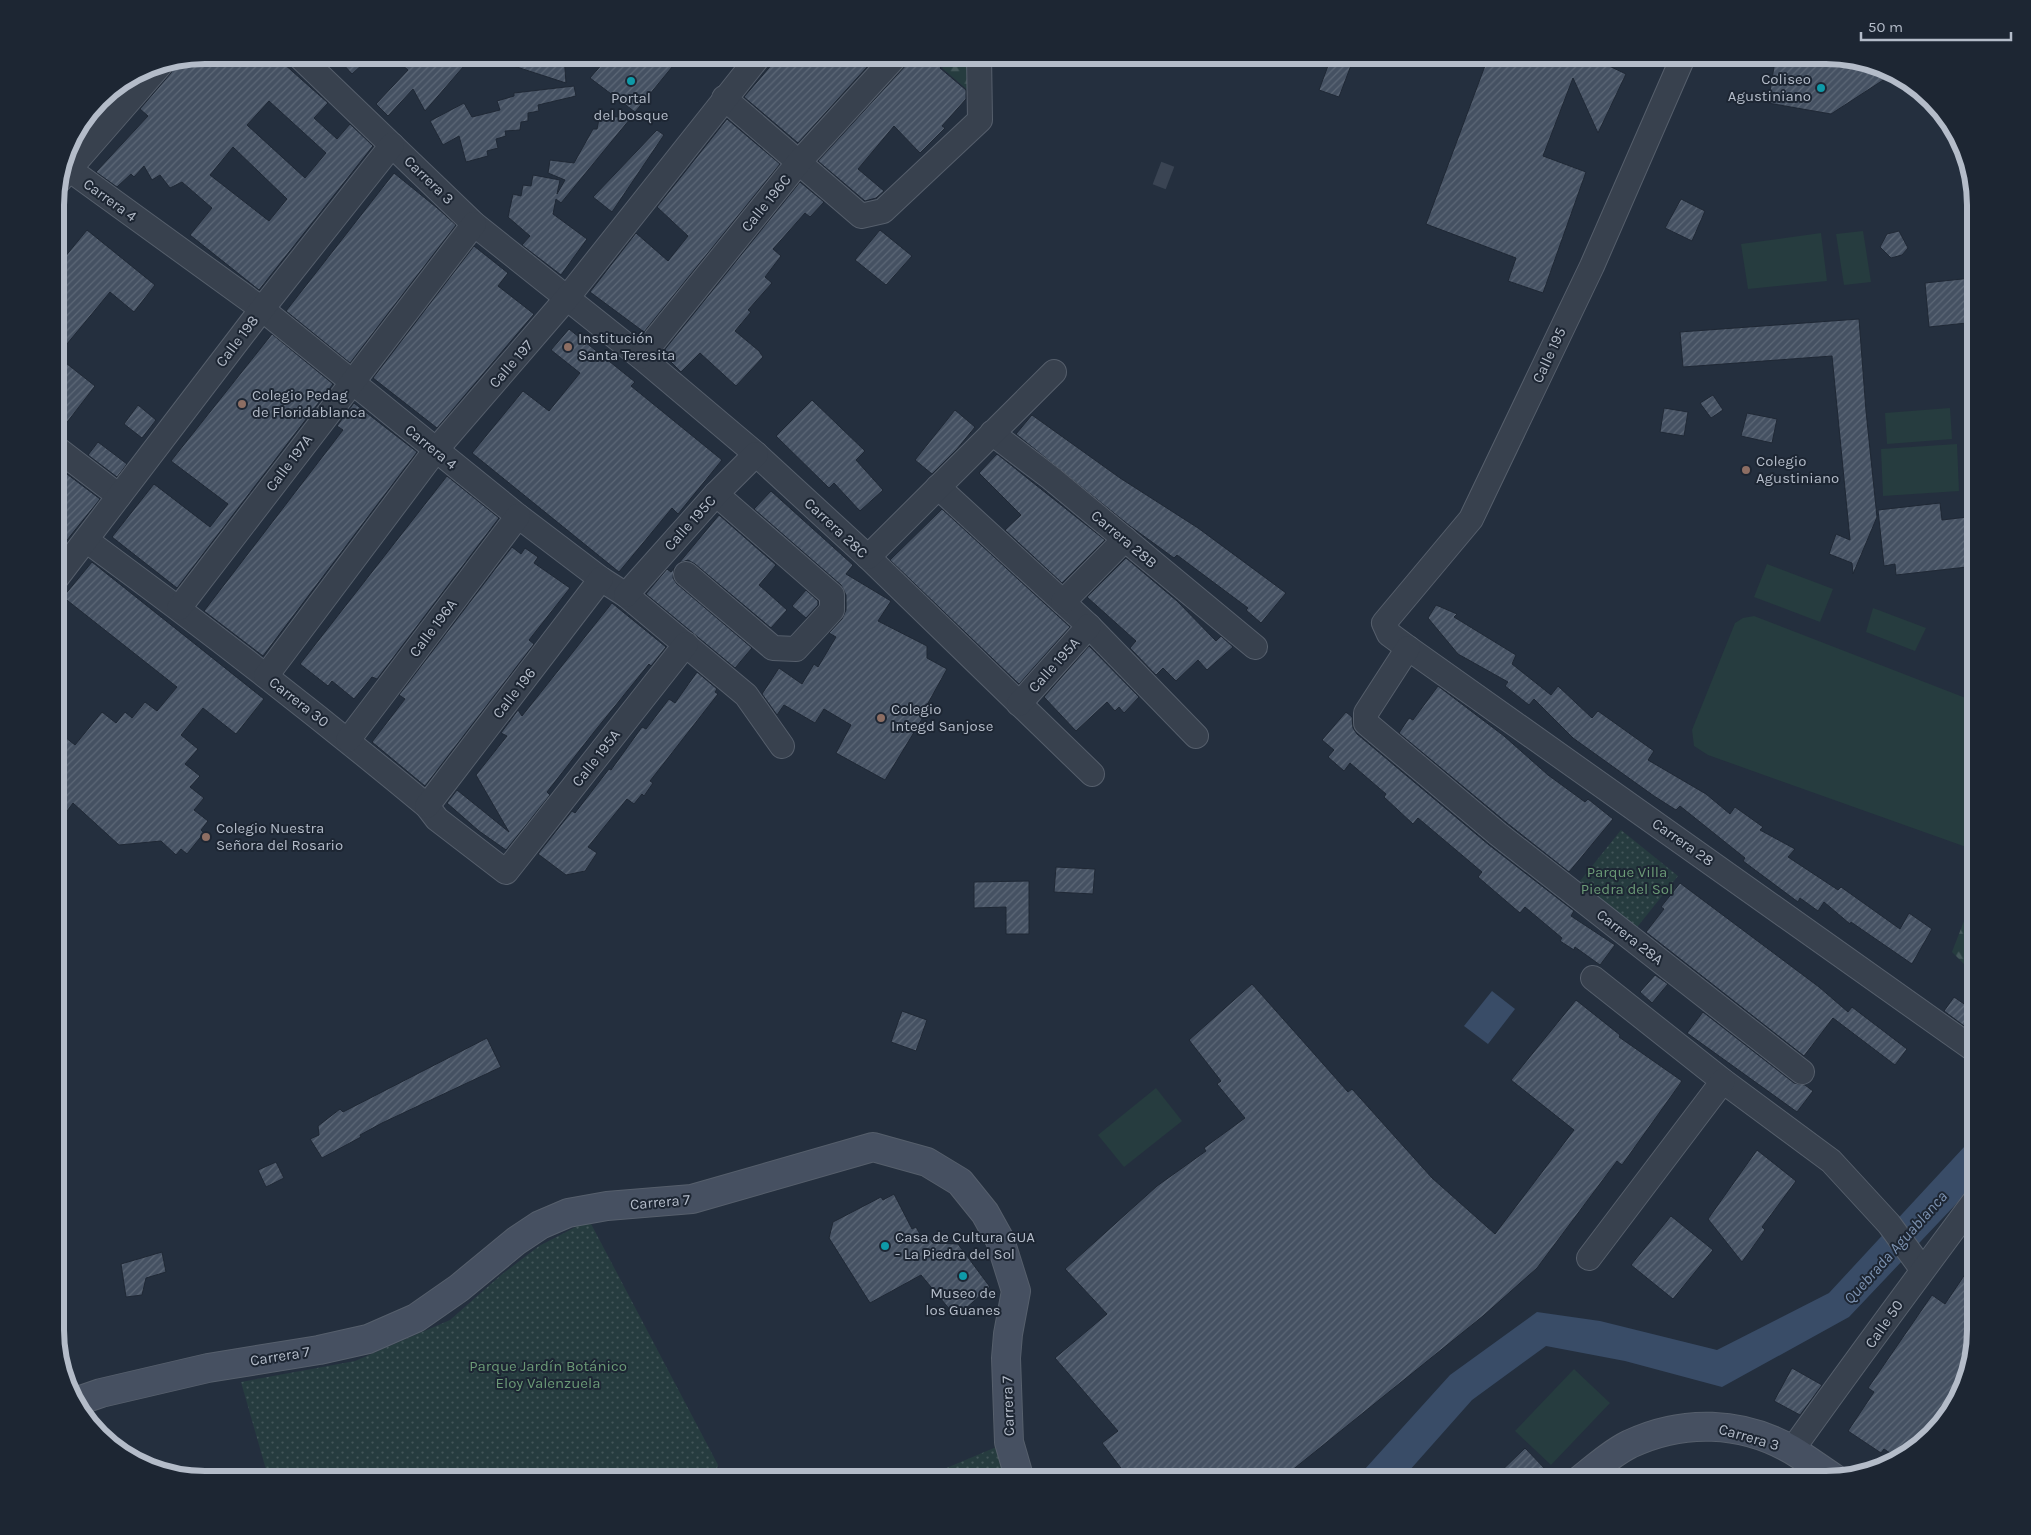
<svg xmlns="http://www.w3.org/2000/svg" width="2031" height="1535" font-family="Karla,sans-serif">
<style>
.grass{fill:url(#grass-dots)}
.forest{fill:url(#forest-firs)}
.park{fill:#263c3f}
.water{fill:#394c67}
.building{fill:url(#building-hatch);stroke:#1f2835;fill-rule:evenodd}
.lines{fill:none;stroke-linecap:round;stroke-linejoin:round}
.minor-tunnel{stroke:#3a4453;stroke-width:24;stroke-dasharray:24 12;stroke-linecap:butt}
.minor-casing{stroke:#565f6c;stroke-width:26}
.secondary-casing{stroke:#565f6c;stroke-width:30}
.minor{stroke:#38414e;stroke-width:24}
.secondary{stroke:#465061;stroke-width:28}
.culture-dot{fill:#0f9aa8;stroke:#1d2633;stroke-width:2}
.education-dot{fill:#8d6e63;stroke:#1d2633;stroke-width:2}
.labels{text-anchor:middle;stroke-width:4;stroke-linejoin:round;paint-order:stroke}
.poi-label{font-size:15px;fill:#b4bcc9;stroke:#1d2633;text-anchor:start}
.street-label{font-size:15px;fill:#b4bcc9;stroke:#1d2633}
.park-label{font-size:15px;fill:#6b9a76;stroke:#1d2633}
.water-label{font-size:16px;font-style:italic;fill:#7c92b1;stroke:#1d2633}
.rim{fill:none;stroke:#b4bcc9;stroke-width:6}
</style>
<defs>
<pattern id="grass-dots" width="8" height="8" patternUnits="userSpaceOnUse" patternTransform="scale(1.25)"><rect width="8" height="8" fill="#263c3f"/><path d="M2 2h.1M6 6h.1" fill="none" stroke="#435659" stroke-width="1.8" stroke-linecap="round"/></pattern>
<pattern id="forest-firs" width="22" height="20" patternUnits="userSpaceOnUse" patternTransform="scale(1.25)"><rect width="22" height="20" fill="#263c3f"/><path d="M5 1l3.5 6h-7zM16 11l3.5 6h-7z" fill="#435659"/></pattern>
<pattern id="building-hatch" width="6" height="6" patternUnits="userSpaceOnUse" patternTransform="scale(1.25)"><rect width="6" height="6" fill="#455162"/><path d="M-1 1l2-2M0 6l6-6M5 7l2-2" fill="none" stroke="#5d6877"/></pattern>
</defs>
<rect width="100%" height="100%" fill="#242f3e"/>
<g class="grass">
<polygon points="1621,830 1678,876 1634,931 1576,886"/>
<polygon points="589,1220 718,1465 714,1480 269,1480 241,1382 355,1361 450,1320 501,1275 539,1246"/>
<polygon points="1001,1445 1008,1480 918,1480"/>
</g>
<g class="forest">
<polygon points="953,55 972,55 970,92 942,68"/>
<polygon points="1976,890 1976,976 1952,952"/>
</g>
<g class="park">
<polygon points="1863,231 1871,282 1844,285 1836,234"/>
<polygon points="1821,233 1827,281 1748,289 1741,244"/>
<polygon points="1950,408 1952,439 1887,444 1885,413"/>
<polygon points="1957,444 1959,491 1883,496 1881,449"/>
<polygon points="1767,564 1833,589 1820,622 1754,597"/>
<polygon points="1873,608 1926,628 1915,651 1866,632"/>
<polygon points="1754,616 1976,702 1976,844 1969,848 1708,755 1694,746 1692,730 1735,623 1743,618"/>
<polygon points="1156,1088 1182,1121 1124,1167 1098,1135"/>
<polygon points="1574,1369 1610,1403 1551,1465 1515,1431"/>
</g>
<g class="water">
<polygon points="1492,991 1515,1009 1488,1044 1464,1026"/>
<polygon points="1976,1128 1976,1183 1849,1317 1722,1387 1625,1361 1546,1346 1472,1400 1401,1480 1355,1480 1450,1375 1537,1312 1600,1321 1717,1350 1829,1293 1965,1146"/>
</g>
<g class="building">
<path d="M204,55h70l54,48 -14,15 23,21 13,-15 23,22 -114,144 -69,-55 22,-27 -30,-26 -12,6 -10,-13 -8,5 -8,-14 -10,11 -3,-3 -14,13 -21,-15 52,-56 -8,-7 31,-36 3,-12zM269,101l57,52 -21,25 -58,-53zM233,147l54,52 -18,22 -59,-46z"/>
<polygon points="351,55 356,55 364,63 352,74 342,63"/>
<polygon points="409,55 452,55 464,66 425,111 413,89 388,116 376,104 408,70 401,64"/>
<polygon points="490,55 564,55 566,83 489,58"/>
<polygon points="610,55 682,55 635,112 590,78"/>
<polygon points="780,55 878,55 798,143 744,97"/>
<polygon points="910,55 952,55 940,68 966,90 966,99 942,126 945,128 920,153 894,126 858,169 884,191 876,198 865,201 818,161 907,64"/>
<polygon points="1332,55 1355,55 1339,97 1319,90"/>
<polygon points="1489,55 1586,55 1626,74 1598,133 1573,78 1543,156 1586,172 1543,293 1508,281 1516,258 1426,224"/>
<polygon points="1776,55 1827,55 1875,63 1894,73 1831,114 1768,103"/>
<polygon points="574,86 576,96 538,105 539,111 528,113 528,121 521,122 520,130 505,131 506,136 496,139 498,148 487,151 488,156 466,162 459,136 443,145 430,121 464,103 472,117 500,110 497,101 514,96 514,93"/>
<polygon points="90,112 97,117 83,133 79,129"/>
<polygon points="600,114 630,119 561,203 556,199 553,214 587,239 561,275 522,245 530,236 508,217 513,194 521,196 523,185 531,186 533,175 560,180 557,194 565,180 548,173 550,160 574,163 593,129 597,129"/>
<polygon points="727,119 780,164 644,332 590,292 636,233 668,261 688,236 657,207"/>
<polygon points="657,130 664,135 612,212 593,197"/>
<polygon points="394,173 436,207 456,225 350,363 286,311"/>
<polygon points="800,182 824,202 810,217 805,213 773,249 781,256 765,277 772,283 748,310 751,312 735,331 759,351 763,357 736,386 700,353 681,372 662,353"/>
<polygon points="1681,199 1705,211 1692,241 1665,228"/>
<polygon points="87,230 155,285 134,312 110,292 57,356 95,386 58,434 55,434 55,269"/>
<polygon points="880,230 912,256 886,285 855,260"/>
<polygon points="1899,231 1908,248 1902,255 1891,258 1880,247 1887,234"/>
<polygon points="474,246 508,273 498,286 534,314 437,428 373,378"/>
<polygon points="1971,278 1976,322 1929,327 1925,283"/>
<polygon points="1859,319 1866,411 1877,517 1853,574 1852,563 1829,554 1836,534 1850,540 1832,356 1683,367 1680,332"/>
<polygon points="569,329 635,382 631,386 722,460 678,514 672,508 619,572 472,453 523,391 549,411 580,373 551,350"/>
<polygon points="272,334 333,384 177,588 112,537 154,484 210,527 228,504 171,461"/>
<polygon points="1713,395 1723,410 1711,418 1700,403"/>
<polygon points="812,400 865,451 856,460 883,490 860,511 834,483 829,488 776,436"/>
<polygon points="354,403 417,452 263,656 204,611 343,430 337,426"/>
<polygon points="138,405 156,420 142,438 124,424"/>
<polygon points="1664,408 1688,412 1684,436 1660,432"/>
<polygon points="955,410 975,427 957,449 932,474 915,460"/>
<polygon points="1747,413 1777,419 1772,443 1741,436"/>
<polygon points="1032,415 1120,478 1198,528 1286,593 1261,623 1246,610 1248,608 1177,555 1174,558 1130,526 1016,434"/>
<polygon points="98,442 127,464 117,477 88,455"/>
<polygon points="997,454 1105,540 1062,583 1005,530 1021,515 979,473"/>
<polygon points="55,465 100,499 55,555"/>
<polygon points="447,476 499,518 377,679 372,677 354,699 332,681 328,686 300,664"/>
<polygon points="771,491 853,565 846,574 891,601 878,621 927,646 927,658 947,669 927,705 930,706 885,780 836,753 851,725 824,709 815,723 784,705 777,715 762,694 779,668 802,684 814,664 818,667 836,637 829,633 842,619 846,610 846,595 841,585 754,509"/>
<polygon points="1940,503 1942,520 1976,516 1976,566 1896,575 1895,564 1884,566 1878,510"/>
<polygon points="942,509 1070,627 1019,684 890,560"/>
<polygon points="719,515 776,565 759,585 787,610 771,628 695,564 688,560 679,563"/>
<polygon points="512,547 521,554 525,548 538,557 534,563 570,588 529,640 534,644 425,786 372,742 405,699 399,695"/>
<polygon points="1126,558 1177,601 1216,641 1221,636 1233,647 1207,670 1198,660 1176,681 1163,668 1156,675 1130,648 1136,641 1087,597"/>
<polygon points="92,562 264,699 236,734 203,708 181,735 198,749 185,764 200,776 190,787 204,798 194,810 208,821 201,830 204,833 187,854 181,849 176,855 161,841 119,845 73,803 55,827 55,729 75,745 102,712 116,723 125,712 132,718 145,702 157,711 177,687 63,597"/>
<polygon points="674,568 673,578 677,584 752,648 735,668 646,594 667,569 671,572"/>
<polygon points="806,590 818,601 818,605 806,618 792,606"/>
<polygon points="612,603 666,647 651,666 649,664 594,732 547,792 550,795 506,850 479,831 447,803 457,790 509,832 476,775 507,736 501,733 518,710 522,716"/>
<polygon points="1436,605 1457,614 1454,617 1516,655 1512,664 1551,695 1558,686 1592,718 1598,711 1654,751 1648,760 1706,794 1730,814 1735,807 1763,827 1760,830 1795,849 1788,857 1838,890 1841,887 1900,929 1909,913 1932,929 1912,964 1851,922 1850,924 1824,902 1818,911 1800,898 1798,902 1743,861 1745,858 1680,806 1676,810 1654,796 1573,738 1534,699 1529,705 1505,686 1508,682 1458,654 1428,618"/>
<polygon points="1089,646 1139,697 1124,713 1119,707 1115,711 1107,702 1076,731 1044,697"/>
<polygon points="697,672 717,689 715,692 718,694 650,781 653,783 644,796 642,794 634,804 627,799 588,847 597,853 585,871 566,875 538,854 572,811 575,813 609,769 611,770 642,727 646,729 669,699 675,703"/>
<polygon points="1438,686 1504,736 1548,775 1585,802 1588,799 1613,819 1569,872 1507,823 1399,733 1409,718 1413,720"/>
<polygon points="1346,712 1352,717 1353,728 1357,734 1489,845 1574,911 1571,916 1615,945 1600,965 1575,947 1574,950 1560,941 1562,938 1525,907 1520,913 1478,877 1482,872 1418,818 1413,824 1384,797 1386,794 1350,763 1344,771 1328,757 1334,750 1322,740"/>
<polygon points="1056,867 1095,869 1093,894 1054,892"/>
<polygon points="1029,881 1029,934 1006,934 1006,907 974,908 974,882"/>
<polygon points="1680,883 1819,987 1848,1012 1852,1007 1907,1049 1895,1065 1833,1018 1804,1056 1646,932 1664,909 1661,907"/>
<polygon points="1655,975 1668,984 1652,1003 1640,992"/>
<polygon points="1252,984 1348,1092 1352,1089 1432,1178 1495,1234 1574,1130 1511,1080 1576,1000 1620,1035 1619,1037 1682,1081 1622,1165 1617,1161 1537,1268 1483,1316 1280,1480 1130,1480 1102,1443 1118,1431 1055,1358 1107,1314 1065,1269 1157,1186 1206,1151 1204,1148 1245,1118 1217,1084 1221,1081 1189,1040"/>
<polygon points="1954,997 1976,1012 1967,1028 1944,1011"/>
<polygon points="902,1011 927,1020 916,1051 891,1042"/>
<polygon points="1703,1012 1794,1083 1805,1085 1813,1091 1797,1112 1687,1033"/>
<polygon points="487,1038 501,1067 382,1123 360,1135 361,1137 322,1158 310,1139 319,1135 318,1126 340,1109 343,1112"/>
<polygon points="1757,1150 1796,1181 1762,1227 1765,1230 1742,1262 1708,1219"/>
<polygon points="276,1162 284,1178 266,1187 258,1170"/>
<polygon points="894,1194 912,1229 916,1227 922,1238 926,1235 933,1243 958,1244 990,1287 956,1317 921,1275 870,1303 829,1238 833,1222 881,1197 883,1200"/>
<polygon points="1671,1216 1713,1250 1673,1299 1631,1265"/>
<polygon points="162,1252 166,1272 146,1278 142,1295 126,1297 121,1264"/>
<polygon points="1976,1258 1976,1331 1968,1379 1945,1422 1901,1457 1896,1457 1884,1449 1881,1453 1848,1431 1874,1392 1868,1388 1932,1295 1945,1304"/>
<polygon points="1792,1368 1822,1385 1800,1415 1774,1401"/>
<polygon points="1525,1448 1547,1471 1538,1480 1492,1480"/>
</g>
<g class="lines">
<polyline class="minor-tunnel" points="1157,173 1170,178"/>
<g class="minor-casing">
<g id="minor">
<polyline points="298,55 474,224 641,357 756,454 868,557 1092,774"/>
<polyline points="1684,55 1592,266 1471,519 1384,623 1389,634 1408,648 1976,1051"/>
<polyline points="724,98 861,216 883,211 980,120 979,55"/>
<polyline points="62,164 262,309 518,516 601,579 626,595 746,695 782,746"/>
<polyline points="59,181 161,64"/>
<polyline points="641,357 799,162 897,55"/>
<polyline points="992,433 1051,478 1255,647"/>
<polyline points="55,447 119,496"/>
<polyline points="938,487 1089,626 1196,736"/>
<path d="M86,540c116,85 230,174 341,266l10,13 69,53 180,-228"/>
<polyline points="868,557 1054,372"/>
<polyline points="686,574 773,648 796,649 832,610 832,595 716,494"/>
<polyline points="55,580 262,309 392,145"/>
<polyline points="626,595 716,494 756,454"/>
<polyline points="1063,602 1125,539"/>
<polyline points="179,608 474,224"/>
<polyline points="1408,648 1366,713 1366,723 1498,834 1802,1072"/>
<polyline points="266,676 435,451 567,298 760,55"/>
<polyline points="1019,704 1089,626"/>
<polyline points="348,740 518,516"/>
<polyline points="427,806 601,579"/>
<polyline points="1593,978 1723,1081 1831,1161 1889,1224 1922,1269"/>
<polyline points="1589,1258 1723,1081"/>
<path d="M1792,1450c60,-84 122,-168 184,-251"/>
</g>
</g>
<g class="secondary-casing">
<g id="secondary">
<polyline points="75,1402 101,1393 208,1368 319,1350 368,1339 416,1318 459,1288 516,1241 540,1225 568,1213 607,1206 692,1199 873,1147 927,1162 960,1182 985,1213 1000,1240 1016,1291 1008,1334 1006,1358 1009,1442 1020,1480"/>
<path d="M1580,1480c16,-13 32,-27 50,-36 53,-25 112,-23 162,6 15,9 28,19 42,28"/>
</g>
</g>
<use href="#minor" class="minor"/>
<use href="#secondary" class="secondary"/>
</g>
<g class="culture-dot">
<circle cx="631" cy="81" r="5"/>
<circle cx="1821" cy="88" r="5"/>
<circle cx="885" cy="1246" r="5"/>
<circle cx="963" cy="1276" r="5"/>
</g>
<g class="education-dot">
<circle cx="568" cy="347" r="5"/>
<circle cx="242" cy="404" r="5"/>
<circle cx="1746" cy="470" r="5"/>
<circle cx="881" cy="718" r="5"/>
<circle cx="206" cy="837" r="5"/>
</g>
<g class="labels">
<g class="poi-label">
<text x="1811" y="84" text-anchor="end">Coliseo<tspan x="1811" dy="17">Agustiniano</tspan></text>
<text x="631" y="103" text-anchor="middle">Portal<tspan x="631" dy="17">del bosque</tspan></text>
<text x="578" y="343">Institución<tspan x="578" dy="17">Santa Teresita</tspan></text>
<text x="252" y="400">Colegio Pedag<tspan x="252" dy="17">de Floridablanca</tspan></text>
<text x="1756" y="466">Colegio<tspan x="1756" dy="17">Agustiniano</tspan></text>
<text x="891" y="714">Colegio<tspan x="891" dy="17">Integd Sanjose</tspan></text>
<text x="216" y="833">Colegio Nuestra<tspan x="216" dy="17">Señora del Rosario</tspan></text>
<text x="895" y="1242">Casa de Cultura GUA<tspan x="895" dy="17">- La Piedra del Sol</tspan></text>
<text x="963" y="1298" text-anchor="middle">Museo de<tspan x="963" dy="17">los Guanes</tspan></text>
</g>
<g class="street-label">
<text transform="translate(429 180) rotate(44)" y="5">Carrera 3</text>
<text transform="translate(110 200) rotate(36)" y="5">Carrera 4</text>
<text transform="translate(766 203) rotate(-51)" y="5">Calle 196C</text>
<text transform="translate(237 341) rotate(-53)" y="5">Calle 198</text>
<text transform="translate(1549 355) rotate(-65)" y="5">Calle 195</text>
<text transform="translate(511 364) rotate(-49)" y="5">Calle 197</text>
<text transform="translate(431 447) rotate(39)" y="5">Carrera 4</text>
<text transform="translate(289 463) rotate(-53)" y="5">Calle 197A</text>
<text transform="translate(690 523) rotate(-48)" y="5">Calle 195C</text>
<text transform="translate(836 528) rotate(43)" y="5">Carrera 28C</text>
<text transform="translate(1124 539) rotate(40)" y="5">Carrera 28B</text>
<text transform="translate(433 628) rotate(-53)" y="5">Calle 196A</text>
<text transform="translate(1054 665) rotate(-48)" y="5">Calle 195A</text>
<text transform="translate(514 693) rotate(-52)" y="5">Calle 196</text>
<text transform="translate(299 702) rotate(38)" y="5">Carrera 30</text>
<text transform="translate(596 758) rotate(-52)" y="5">Calle 195A</text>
<text transform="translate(1683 842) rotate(35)" y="5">Carrera 28</text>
<text transform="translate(1630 937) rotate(38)" y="5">Carrera 28A</text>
<text transform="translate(660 1202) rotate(-5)" y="5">Carrera 7</text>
<text transform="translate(1884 1324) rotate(-55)" y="5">Calle 50</text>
<text transform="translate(280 1356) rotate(-9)" y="5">Carrera 7</text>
<text transform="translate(1008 1406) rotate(-92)" y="5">Carrera 7</text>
<text transform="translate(1749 1437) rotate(16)" y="5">Carrera 3</text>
</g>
<g class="park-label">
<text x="1627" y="877">Parque Villa<tspan x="1627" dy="17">Piedra del Sol</tspan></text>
<text x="548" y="1371">Parque Jardín Botánico<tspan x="548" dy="17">Eloy Valenzuela</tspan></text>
</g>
<g class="water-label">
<text transform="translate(1895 1247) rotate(-48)" y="6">Quebrada Aguablanca</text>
</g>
</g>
<path d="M0 0H2031V1535H0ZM205 64H1826A141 141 0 0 1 1967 205V1330A141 141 0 0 1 1826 1471H205A141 141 0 0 1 64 1330V205A141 141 0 0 1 205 64Z" fill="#1d2633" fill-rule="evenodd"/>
<path class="rim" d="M205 64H1826A141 141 0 0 1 1967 205V1330A141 141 0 0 1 1826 1471H205A141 141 0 0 1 64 1330V205A141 141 0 0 1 205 64Z"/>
<path d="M1861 32v8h150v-8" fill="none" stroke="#b4bcc9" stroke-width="2.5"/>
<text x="1868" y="32" font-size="15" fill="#b4bcc9" stroke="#1d2633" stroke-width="4" paint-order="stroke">50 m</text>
</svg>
